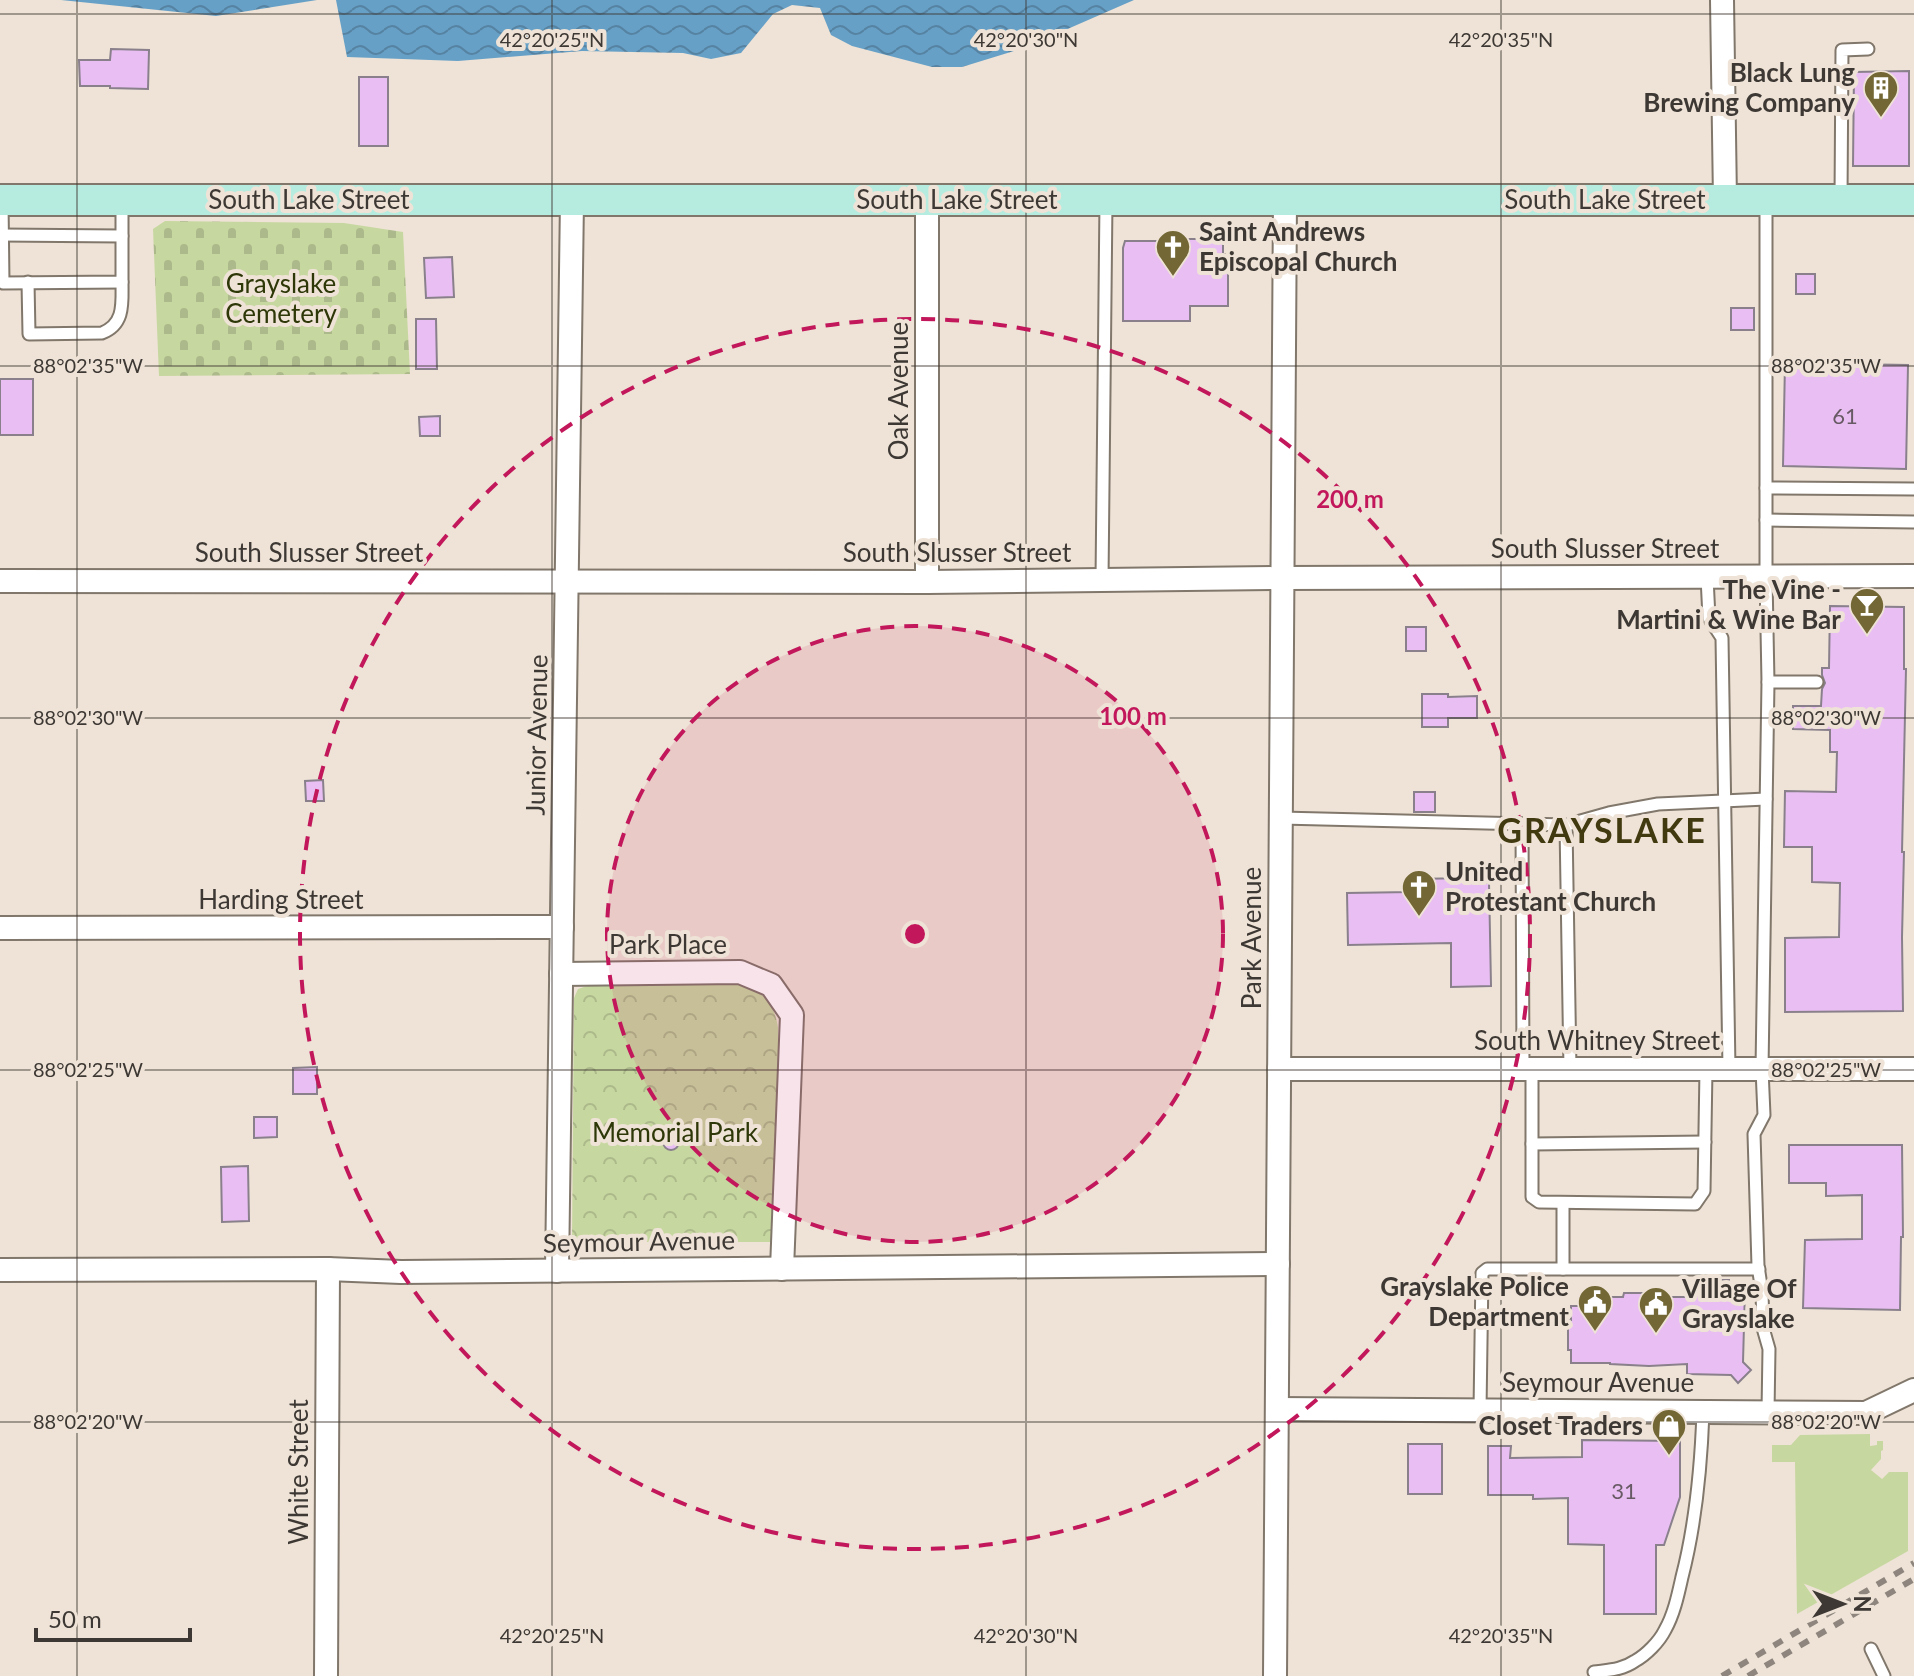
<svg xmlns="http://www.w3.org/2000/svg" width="1914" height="1676" font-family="Lato,sans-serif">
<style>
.grass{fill:#c7d7a0}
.cemetery{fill:url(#cemetery-stones)}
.park{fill:url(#park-crowns)}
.water{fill:url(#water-waves)}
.building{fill:#e9bff3;stroke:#89808c;stroke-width:2}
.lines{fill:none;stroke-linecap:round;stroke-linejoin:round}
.lane-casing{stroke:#81776b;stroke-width:15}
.street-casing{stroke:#81776b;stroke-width:26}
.secondary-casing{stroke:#81776b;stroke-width:34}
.lane{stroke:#fff;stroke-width:11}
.street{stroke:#fff;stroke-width:22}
.secondary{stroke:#b6ece0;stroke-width:30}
.rail{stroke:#8e867e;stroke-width:6;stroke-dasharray:10 10;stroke-linecap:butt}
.ticks{fill:none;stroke:#3d3834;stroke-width:2;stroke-opacity:0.45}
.ring{fill:none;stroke:#c2185b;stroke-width:4;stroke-dasharray:14 10}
.labels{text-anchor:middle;stroke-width:8;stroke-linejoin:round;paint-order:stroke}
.number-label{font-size:22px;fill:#685a64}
.poi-label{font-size:26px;font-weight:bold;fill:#3d3834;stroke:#eee3d6;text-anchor:end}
.street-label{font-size:26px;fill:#3d3834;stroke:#eee3d6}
.park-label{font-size:26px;fill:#2d3707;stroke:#eee3d6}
.district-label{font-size:34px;font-weight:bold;letter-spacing:2px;fill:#41390f;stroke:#eee3d6}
.ticks-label{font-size:20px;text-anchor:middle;fill:#3d3834;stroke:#eee3d6;stroke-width:8;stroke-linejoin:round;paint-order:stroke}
.centre{fill:#c2185b;stroke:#eee3d6;stroke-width:4}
.ring-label{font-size:24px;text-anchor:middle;font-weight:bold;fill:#c2185b;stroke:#eee3d6;stroke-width:8;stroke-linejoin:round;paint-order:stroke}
</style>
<defs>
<pattern id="cemetery-stones" width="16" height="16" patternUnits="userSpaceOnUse" patternTransform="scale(2)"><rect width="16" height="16" fill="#c7d7a0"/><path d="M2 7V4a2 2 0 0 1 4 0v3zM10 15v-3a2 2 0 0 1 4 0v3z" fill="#acb98a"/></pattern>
<pattern id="park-crowns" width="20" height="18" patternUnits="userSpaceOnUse" patternTransform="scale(2)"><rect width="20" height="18" fill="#c7d7a0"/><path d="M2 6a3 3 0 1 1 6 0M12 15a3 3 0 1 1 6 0" fill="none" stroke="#acb98a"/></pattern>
<pattern id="water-waves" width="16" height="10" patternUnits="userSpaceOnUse" patternTransform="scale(2)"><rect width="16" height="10" fill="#67a0c7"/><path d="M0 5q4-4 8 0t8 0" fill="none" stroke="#5683a2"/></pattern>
</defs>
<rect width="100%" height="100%" fill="#eee3d6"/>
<polygon class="grass" points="1870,1434 1870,1446 1877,1445 1877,1441 1883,1441 1883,1450 1881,1451 1881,1459 1871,1470 1882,1479 1889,1472 1908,1472 1908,1551 1797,1614 1795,1462 1772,1462 1772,1445 1791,1445 1800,1435"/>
<polygon class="cemetery" points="165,221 344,223 403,232 410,374 159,376 153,229"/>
<path class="park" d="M590,985h150c23,6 34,18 38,42v215h-143l-7,-2 -13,2h-43l2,-244 4,-9z"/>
<g class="water">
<polygon points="61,0 317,0 216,16"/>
<polygon points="336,0 1134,0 1024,48 962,67 932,67 852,46 831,35 820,8 792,5 773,14 741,53 711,59 683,53 582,51 458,61 347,57"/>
</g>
<g class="building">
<polygon points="111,49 149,50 148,89 110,88 110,86 80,86 79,60 110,60"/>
<polygon points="1909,71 1909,166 1853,166 1854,72"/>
<rect x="359" y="77" width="29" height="69"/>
<polygon points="1181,239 1223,239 1223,254 1228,254 1228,306 1190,306 1190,321 1123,321 1123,248 1125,241 1181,241"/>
<polygon points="452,257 454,297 426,298 424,258"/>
<rect x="1796" y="274" width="19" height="20"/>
<rect x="1731" y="308" width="23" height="22"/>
<polygon points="416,319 436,319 437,369 416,369"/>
<polygon points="1785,363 1908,365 1906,469 1783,466"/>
<rect x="0" y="379" width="33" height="56"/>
<polygon points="440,416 440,436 420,436 419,417"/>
<polygon points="1830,606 1904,607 1904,669 1906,669 1902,852 1904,852 1902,937 1903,1011 1785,1012 1785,938 1839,937 1840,883 1812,882 1812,847 1784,847 1785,791 1836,792 1837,752 1830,752 1830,730 1793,729 1793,706 1821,706 1822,689 1825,683 1822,675 1822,668 1829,668"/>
<rect x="1406" y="627" width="20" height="24"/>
<polygon points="1422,694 1448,694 1448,697 1477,696 1477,718 1448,718 1448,727 1422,727"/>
<polygon points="323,780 324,801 306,801 305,781"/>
<rect x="1414" y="792" width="21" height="20"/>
<polygon points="1473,878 1475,883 1489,883 1491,986 1451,987 1451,943 1348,945 1347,893 1411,892 1411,879"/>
<polygon points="317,1067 317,1094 293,1094 293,1068"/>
<polygon points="254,1117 277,1117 277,1137 254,1138"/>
<circle cx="671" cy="1142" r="8"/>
<polygon points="1789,1145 1902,1145 1903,1237 1901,1237 1900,1310 1803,1308 1805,1240 1862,1239 1862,1195 1826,1196 1826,1183 1789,1183"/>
<polygon points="248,1166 249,1221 222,1222 221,1167"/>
<polygon points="1703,1280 1729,1280 1729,1288 1745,1289 1743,1362 1751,1370 1738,1383 1731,1375 1687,1374 1687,1364 1649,1366 1610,1364 1610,1363 1571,1363 1571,1350 1568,1350 1568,1320 1571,1320 1571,1306 1611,1306 1611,1297 1623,1297 1624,1293 1654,1293 1654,1297 1687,1297 1687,1288 1703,1288"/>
<polygon points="1582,1440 1680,1441 1680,1497 1664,1545 1656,1545 1656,1614 1604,1614 1604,1545 1568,1544 1568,1498 1533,1499 1533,1495 1488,1495 1488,1446 1511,1446 1510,1458 1582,1457"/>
<rect x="1408" y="1444" width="34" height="50"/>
</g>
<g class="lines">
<g class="lane-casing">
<g id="lane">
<polyline points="1841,199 1842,50 1868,49"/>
<polyline points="1766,200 1766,577 1768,682 1762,1069 1764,1115 1754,1134 1758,1266 1762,1292 1763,1328 1769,1349 1768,1412"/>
<polyline points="2,201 3,283 122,282 122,203"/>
<polyline points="0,235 122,236"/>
<path d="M28,282l1,52 73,-1c23,-9 20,-30 20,-51"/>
<polyline points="1766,488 1914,489"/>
<polyline points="1766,520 1914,522"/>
<polyline points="1707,577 1709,618 1722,638 1729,1069"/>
<polyline points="1102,580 1106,201"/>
<polyline points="1768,682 1817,682"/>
<polyline points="1281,818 1566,825 1609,813 1658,804 1766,799"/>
<polyline points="1522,824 1523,1069"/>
<polyline points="1566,825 1570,1069"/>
<polyline points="1532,1069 1532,1197 1539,1202 1695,1204 1704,1191 1706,1069"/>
<polyline points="1532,1144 1705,1142"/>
<polyline points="1563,1203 1563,1269"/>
<polyline points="1480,1410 1482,1273 1487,1269 1759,1269"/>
<polyline points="1871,1649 1884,1676"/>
<path d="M1594,1672c15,-2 28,-2 41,-11 11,-6 24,-19 30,-31 9,-16 13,-35 17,-53 14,-54 19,-109 21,-165"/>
</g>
</g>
<g class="street-casing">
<g id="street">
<polyline points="1722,0 1725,200"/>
<polyline points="927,200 927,582"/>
<polyline points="0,581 927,582 1283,578 1914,576"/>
<polyline points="0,928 562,927"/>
<polyline points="561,974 740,972 771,985 792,1015 782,1269"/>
<polyline points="1279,1069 1914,1069"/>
<polyline points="0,1270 328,1269 401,1272 1278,1264"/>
<polyline points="557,1271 572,200"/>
<polyline points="1277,1409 1866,1413 1914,1390"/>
<polyline points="326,1676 328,1269"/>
<polyline points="1275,1676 1285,200"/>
</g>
</g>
<g class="secondary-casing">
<polyline id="secondary" points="0,200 1914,200"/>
</g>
<use href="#lane" class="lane"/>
<use href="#street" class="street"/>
<use href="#secondary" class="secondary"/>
<g class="rail">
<polyline points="1722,1676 1914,1563"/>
<polyline points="1748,1676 1914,1579"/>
</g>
</g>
<path class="ticks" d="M77,0v1676M552,0v1676M1026,0v1676M1501,0v1676M0,14h1914M0,366h1914M0,718h1914M0,1070h1914M0,1422h1914"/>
<circle cx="915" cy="934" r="308" fill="#c2185b" fill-opacity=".12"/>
<g class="ring">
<circle cx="915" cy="934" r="308"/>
<circle cx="915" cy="934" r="615"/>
</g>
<defs>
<g id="building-pin" transform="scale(1.8)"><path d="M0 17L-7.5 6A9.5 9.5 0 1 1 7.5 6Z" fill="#736835" stroke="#eee3d6"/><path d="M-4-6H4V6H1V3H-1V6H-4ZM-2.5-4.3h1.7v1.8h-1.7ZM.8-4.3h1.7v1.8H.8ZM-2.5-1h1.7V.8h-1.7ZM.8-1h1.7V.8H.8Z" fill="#fff"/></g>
<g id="church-pin" transform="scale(1.8)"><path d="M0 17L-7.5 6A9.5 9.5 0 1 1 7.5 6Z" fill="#736835" stroke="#eee3d6"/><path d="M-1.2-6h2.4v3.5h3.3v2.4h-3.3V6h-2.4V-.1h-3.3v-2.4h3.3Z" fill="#fff"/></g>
<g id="bar-pin" transform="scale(1.8)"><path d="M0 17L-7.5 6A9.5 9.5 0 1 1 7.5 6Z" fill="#736835" stroke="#eee3d6"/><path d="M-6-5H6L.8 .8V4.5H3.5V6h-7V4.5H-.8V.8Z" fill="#fff"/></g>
<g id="civic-pin" transform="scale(1.8)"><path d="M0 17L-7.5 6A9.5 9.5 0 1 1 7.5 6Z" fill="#736835" stroke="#eee3d6"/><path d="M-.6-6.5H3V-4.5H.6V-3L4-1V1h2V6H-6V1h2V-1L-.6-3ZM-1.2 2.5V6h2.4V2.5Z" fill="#fff"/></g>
<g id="shop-pin" transform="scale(1.8)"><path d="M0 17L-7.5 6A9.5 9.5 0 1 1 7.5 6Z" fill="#736835" stroke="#eee3d6"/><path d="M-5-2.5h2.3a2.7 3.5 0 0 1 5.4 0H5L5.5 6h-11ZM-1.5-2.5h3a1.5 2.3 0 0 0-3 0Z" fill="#fff"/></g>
</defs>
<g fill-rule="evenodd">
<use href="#building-pin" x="1881" y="88"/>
<use href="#church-pin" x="1173" y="247"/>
<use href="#bar-pin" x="1867" y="605"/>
<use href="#church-pin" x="1419" y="887"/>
<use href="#civic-pin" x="1595" y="1302"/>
<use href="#civic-pin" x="1656" y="1304"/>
<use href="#shop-pin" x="1669" y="1426"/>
</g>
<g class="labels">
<g class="number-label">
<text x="1845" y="424">61</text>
<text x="1624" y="1499">31</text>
</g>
<g class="poi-label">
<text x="1855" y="82">Black Lung<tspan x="1855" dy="30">Brewing Company</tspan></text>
<text x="1199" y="241" text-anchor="start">Saint Andrews<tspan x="1199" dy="30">Episcopal Church</tspan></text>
<text x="1841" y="599">The Vine -<tspan x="1841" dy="30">Martini &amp; Wine Bar</tspan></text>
<text x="1445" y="881" text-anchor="start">United<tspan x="1445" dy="30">Protestant Church</tspan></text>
<text x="1569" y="1296">Grayslake Police<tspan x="1569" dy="30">Department</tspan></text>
<text x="1682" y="1298" text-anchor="start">Village Of<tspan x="1682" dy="30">Grayslake</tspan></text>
<text x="1643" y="1435">Closet Traders</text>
</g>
<g class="street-label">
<text x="309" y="209">South Lake Street</text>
<text x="957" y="209">South Lake Street</text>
<text x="1605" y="209">South Lake Street</text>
<text transform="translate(899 391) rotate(-90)" y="9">Oak Avenue</text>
<text x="1605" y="558">South Slusser Street</text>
<text x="309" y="562">South Slusser Street</text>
<text x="957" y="562">South Slusser Street</text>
<text transform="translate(537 735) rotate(-89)" y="9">Junior Avenue</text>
<text x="281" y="909">Harding Street</text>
<text transform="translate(1252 938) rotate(-90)" y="9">Park Avenue</text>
<text x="668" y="954">Park Place</text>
<text x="1597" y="1050">South Whitney Street</text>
<text transform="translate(639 1242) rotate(-1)" y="9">Seymour Avenue</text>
<text x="1598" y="1392">Seymour Avenue</text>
<text transform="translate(299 1472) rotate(-90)" y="9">White Street</text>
</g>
<g class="park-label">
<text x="281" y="293">Grayslake<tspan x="281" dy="30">Cemetery</tspan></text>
<text x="675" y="1142">Memorial Park</text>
</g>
<g class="district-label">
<text x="1602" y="843">GRAYSLAKE</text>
</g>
</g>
<g class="ticks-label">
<text x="552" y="47">42°20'25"N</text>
<text x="1026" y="47">42°20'30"N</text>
<text x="1501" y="47">42°20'35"N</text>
<text x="1826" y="373">88°02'35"W</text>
<text x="88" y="373">88°02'35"W</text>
<text x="1826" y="725">88°02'30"W</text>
<text x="88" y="725">88°02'30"W</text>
<text x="88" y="1077">88°02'25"W</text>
<text x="1826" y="1077">88°02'25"W</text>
<text x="88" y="1429">88°02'20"W</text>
<text x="1826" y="1429">88°02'20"W</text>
<text x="552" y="1643">42°20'25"N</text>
<text x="1026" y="1643">42°20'30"N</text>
<text x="1501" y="1643">42°20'35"N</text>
</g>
<circle cx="915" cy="934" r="12" class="centre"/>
<g class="ring-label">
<text x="1350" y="508">200 m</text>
<text x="1133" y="725">100 m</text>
</g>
<g transform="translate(1842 1604) rotate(90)" stroke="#eee3d6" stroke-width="6" paint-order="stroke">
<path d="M0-6L14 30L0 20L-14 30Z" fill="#3d3834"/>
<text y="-12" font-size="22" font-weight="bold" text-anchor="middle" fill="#3d3834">N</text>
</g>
<path d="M36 1628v12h154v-12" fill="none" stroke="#3d3834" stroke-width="4"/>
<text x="48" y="1628" font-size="24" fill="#3d3834" stroke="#eee3d6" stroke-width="6" paint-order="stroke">50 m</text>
</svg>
